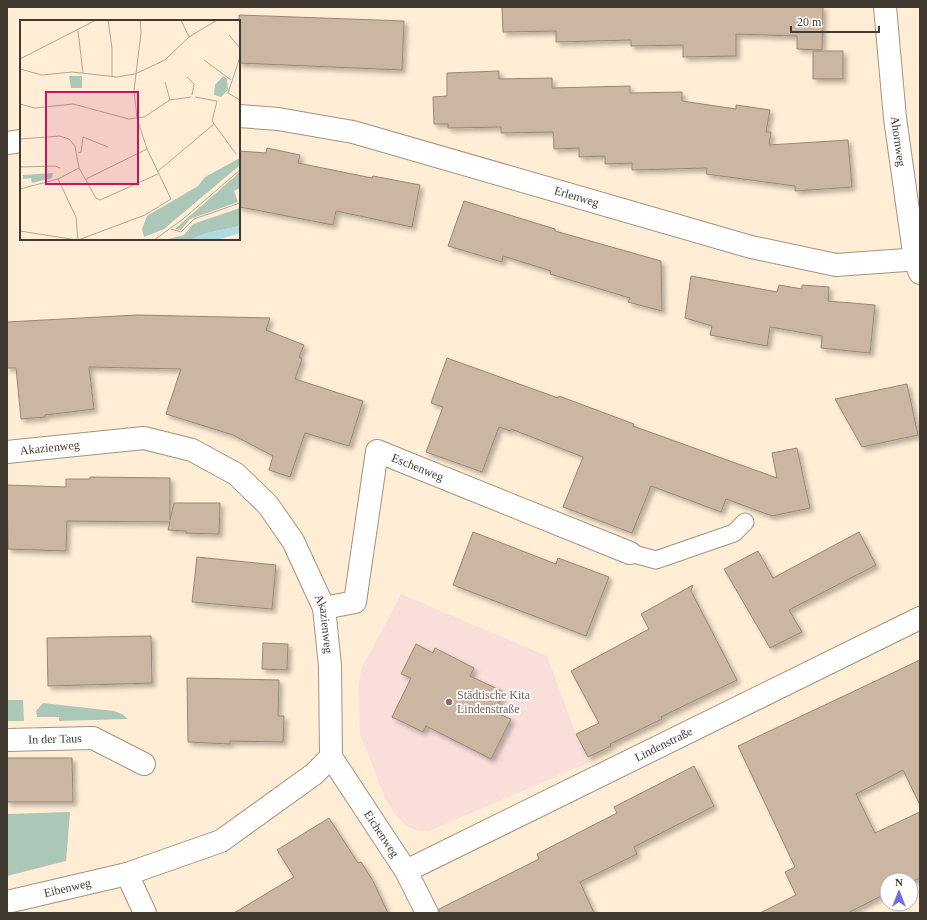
<svg xmlns="http://www.w3.org/2000/svg" width="927" height="920" font-family="Georgia,serif">
<style>
.education{fill:#f9dfda}
.green{fill:#aac7b8}
.building{fill:#cbb6a2;stroke:#9a8674;filter:url(#shadow)}
.lines{fill:none;stroke-linecap:round;stroke-linejoin:round}
.lane-casing{stroke:#a3927d;stroke-width:19}
.street-casing{stroke:#a3927d;stroke-width:24}
.lane{stroke:#fff;stroke-width:17}
.street{stroke:#fff;stroke-width:22}
.education-dot{fill:#8d6e63;stroke:#fff;stroke-width:1.5}
.labels{text-anchor:middle;stroke-width:3.5;stroke-linejoin:round;paint-order:stroke}
.street-label{font-size:12px;fill:#413a31;stroke:#fff}
.education-label{font-size:12px;fill:#785e54;stroke:#fff;text-anchor:start}
.inset-road{fill:none;stroke:#b3a594;stroke-width:1}
.view{fill:#c2185b;fill-opacity:0.15;stroke:#c2185b;stroke-width:2}
.inset-edge{fill:none;stroke:#413a31;stroke-width:2}
</style>
<defs>
<filter id="shadow"><feDropShadow dx="3.5" dy="3.5" stdDeviation="2" flood-color="#0004"/></filter>
</defs>
<rect width="100%" height="100%" fill="#ffedd6"/>
<polygon class="education" points="401,594 547,656 576,734 590,762 427,832 416,830 406,826 395,814 386,800 360,734 358,690 361,670"/>
<g class="green">
<polygon points="7,700 23,700 24,721 7,721"/>
<polygon points="43,703 114,711 122,714 128,719 59,721 59,717 37,717 36,711"/>
<polygon points="70,812 66,861 7,876 7,814"/>
</g>
<g class="building">
<polygon points="502,7 823,7 822,50 797,49 797,36 736,34 736,56 683,57 683,45 631,46 631,40 556,42 556,31 503,32"/>
<polygon points="239,15 404,21 402,70 239,63"/>
<rect x="813" y="51" width="30" height="28"/>
<polygon points="499,71 499,79 552,78 552,88 630,86 630,93 682,92 682,101 736,109 736,105 770,110 766,132 771,132 769,145 848,140 852,187 795,191 795,186 706,174 707,168 632,170 632,163 605,164 605,156 579,157 579,148 554,149 553,132 501,133 501,127 448,128 448,124 434,124 433,97 447,96 447,73"/>
<polygon points="267,148 300,155 298,163 372,178 373,176 420,185 412,227 336,211 333,225 251,209 239,207 239,151 266,153"/>
<polygon points="464,201 555,229 555,231 661,261 662,311 628,302 630,298 550,274 551,271 503,256 502,262 448,246"/>
<polygon points="691,276 777,292 779,285 802,289 802,285 829,287 828,301 875,305 870,353 821,348 822,336 770,327 767,346 710,335 712,326 685,318"/>
<polygon points="137,315 270,318 266,330 304,345 299,357 302,359 295,379 363,401 349,446 305,433 290,477 269,470 273,456 233,435 166,414 181,369 89,367 94,409 45,415 45,417 21,419 16,368 7,368 7,322"/>
<polygon points="447,358 558,398 559,396 634,424 633,426 777,478 772,453 797,448 810,508 772,516 726,499 721,512 651,486 632,533 563,507 583,457 511,429 510,431 499,427 482,472 426,452 443,407 431,403"/>
<polygon points="907,384 918,435 862,447 835,399"/>
<polygon points="90,477 170,478 170,520 174,503 220,503 219,534 186,533 186,531 168,530 170,522 67,521 66,551 8,549 7,485 66,487 66,479 90,479"/>
<polygon points="473,532 556,564 558,558 609,577 586,636 453,585"/>
<polygon points="859,532 876,565 789,610 802,632 770,648 724,569 758,551 773,578"/>
<polygon points="197,557 276,565 272,609 192,602"/>
<polygon points="693,585 691,591 737,680 661,717 662,719 610,744 611,746 588,757 576,734 599,723 571,671 649,629 641,614"/>
<polygon points="151,636 152,683 48,686 47,638"/>
<polygon points="263,643 288,644 287,670 262,669"/>
<polygon points="416,644 433,653 435,648 474,668 470,676 504,692 494,712 511,719 491,759 426,726 423,732 392,717 411,678 401,674"/>
<polygon points="920,660 920,805 903,770 856,794 875,833 920,812 920,878 911,882 911,880 887,880 887,893 848,913 760,913 796,895 785,872 795,867 738,746"/>
<polygon points="187,678 279,680 278,716 284,716 283,742 230,741 230,744 188,742"/>
<polygon points="7,758 72,758 73,802 7,802"/>
<polygon points="694,766 714,806 634,847 637,854 580,882 594,913 439,913 439,909 539,859 537,854 617,813 614,807"/>
<polygon points="329,818 358,863 361,862 373,881 388,913 234,913 294,877 277,850"/>
</g>
<g class="lines">
<g class="lane-casing">
<polyline id="lane" points="630,553 656,560 734,533 745,522"/>
</g>
<g class="street-casing">
<g id="street">
<path id="s1" d="M885,7l10,111 20,142 5,13"/>
<path id="s2" d="M239,116l39,3 75,13 398,115 85,18 84,-6"/>
<polyline points="7,143 21,141"/>
<path id="s3" d="M7,452l137,-14 48,12 44,24 32,31 25,36 31,67 6,58 1,91 -17,17 -93,67 -94,33 18,39"/>
<path id="s4" d="M324,608l31,-6 22,-151 253,102"/>
<path id="s5" d="M7,740l86,-2 51,26"/>
<path id="s6" d="M331,757l75,114 21,42"/>
<path id="s7" d="M406,871l514,-253"/>
<path id="s8" d="M7,902l120,-28"/>
</g>
</g>
<use href="#lane" class="lane"/>
<use href="#street" class="street"/>
</g>
<circle class="education-dot" cx="449" cy="702" r="4"/>
<g class="labels">
<g class="street-label">
<text dy="4" stroke="none"><textPath href="#s1" startOffset="135">Ahornweg</textPath></text>
<text dy="4" stroke="none"><textPath href="#s2" startOffset="348">Erlenweg</textPath></text>
<text dy="4" stroke="none"><textPath href="#s3" startOffset="43">Akazienweg</textPath></text>
<text dy="4" stroke="none"><textPath href="#s4" startOffset="228">Eschenweg</textPath></text>
<text dy="4" stroke="none"><textPath href="#s3" startOffset="415">Akazienweg</textPath></text>
<text dy="4" stroke="none"><textPath href="#s5" startOffset="48">In der Taus</textPath></text>
<text dy="4" stroke="none"><textPath href="#s7" startOffset="287">Lindenstraße</textPath></text>
<text dy="4" stroke="none"><textPath href="#s6" startOffset="92">Eichenweg</textPath></text>
<text dy="4" stroke="none"><textPath href="#s8" startOffset="62">Eibenweg</textPath></text>
</g>
<g class="education-label">
<text x="457" y="699">Städtische Kita<tspan x="457" dy="14">Lindenstraße</tspan></text>
</g>
</g>
<g transform="translate(20 20)">
<rect width="220" height="220" fill="#ffedd6"/>
<path d="M49,56h13v12h-11zM203,56l4,3 1,11 -7,7 -7,-2 1,-10zM220,138v7l-76,64 -20,8 -2,-8 5,-13 51,-30 7,-9zM220,152v16l-6,3 4,11 -48,17 -9,11 -6,-1zM33,153l-1,5 -20,5 -1,-5 -8,1v-4zM220,188v18l-33,7 -18,7h-24l19,-5 9,-11z" fill="#aac7b8"/>
<path d="M220,206v7l-23,7h-28l18,-7z" fill="#abdce1"/>
<path class="inset-road" d="M88,0l4,28v29M161,0l8,17M58,11l5,42M209,15l11,13M220,37l-12,36 12,7M0,39l76,-39M184,40l27,20M0,49l22,6 30,-3 45,5 18,-3 30,-14 24,-23 28,-17M167,57l7,7 -2,11M145,62l5,18M175,77l22,4 -5,20 24,33M0,84l15,4 38,-4 56,15 15,-2 26,-17 21,-3M0,119l40,-3 9,3 6,7 4,22 -21,11 18,38 2,23M58,133l3,-1 2,-15 25,10M0,147l35,-1 5,2M59,148l17,30 4,2 58,-26M137,152l57,-48M66,159l61,-30M0,169l38,-10M151,209l10,3 13,-13 46,-16M0,211l57,9M58,220l67,-25 26,-16 -24,-50 -10,-31 -3,-28 7,-57 -1,-13M134,220l29,-21 57,-49"/>
<path class="view" d="M26,72h92v92h-92z"/>
<rect width="220" height="220" class="inset-edge"/>
</g>
<rect width="927" height="920" fill="none" stroke="#413a31" stroke-width="16"/>
<g transform="translate(899 892)"><circle r="19" fill="#ffffff" stroke="#b3b0ad"/>
<path d="M0-3L7 15L0 10L-7 15Z" fill="#6d6de7"/>
<text y="-6" font-size="11" font-weight="bold" text-anchor="middle" fill="#413a31">N</text>
</g>
<path d="M791 26v6h88v-6" fill="none" stroke="#413a31" stroke-width="2"/>
<text x="797" y="26" font-size="12" fill="#413a31" stroke="#ffffff" stroke-width="3" paint-order="stroke">20 m</text>
</svg>
